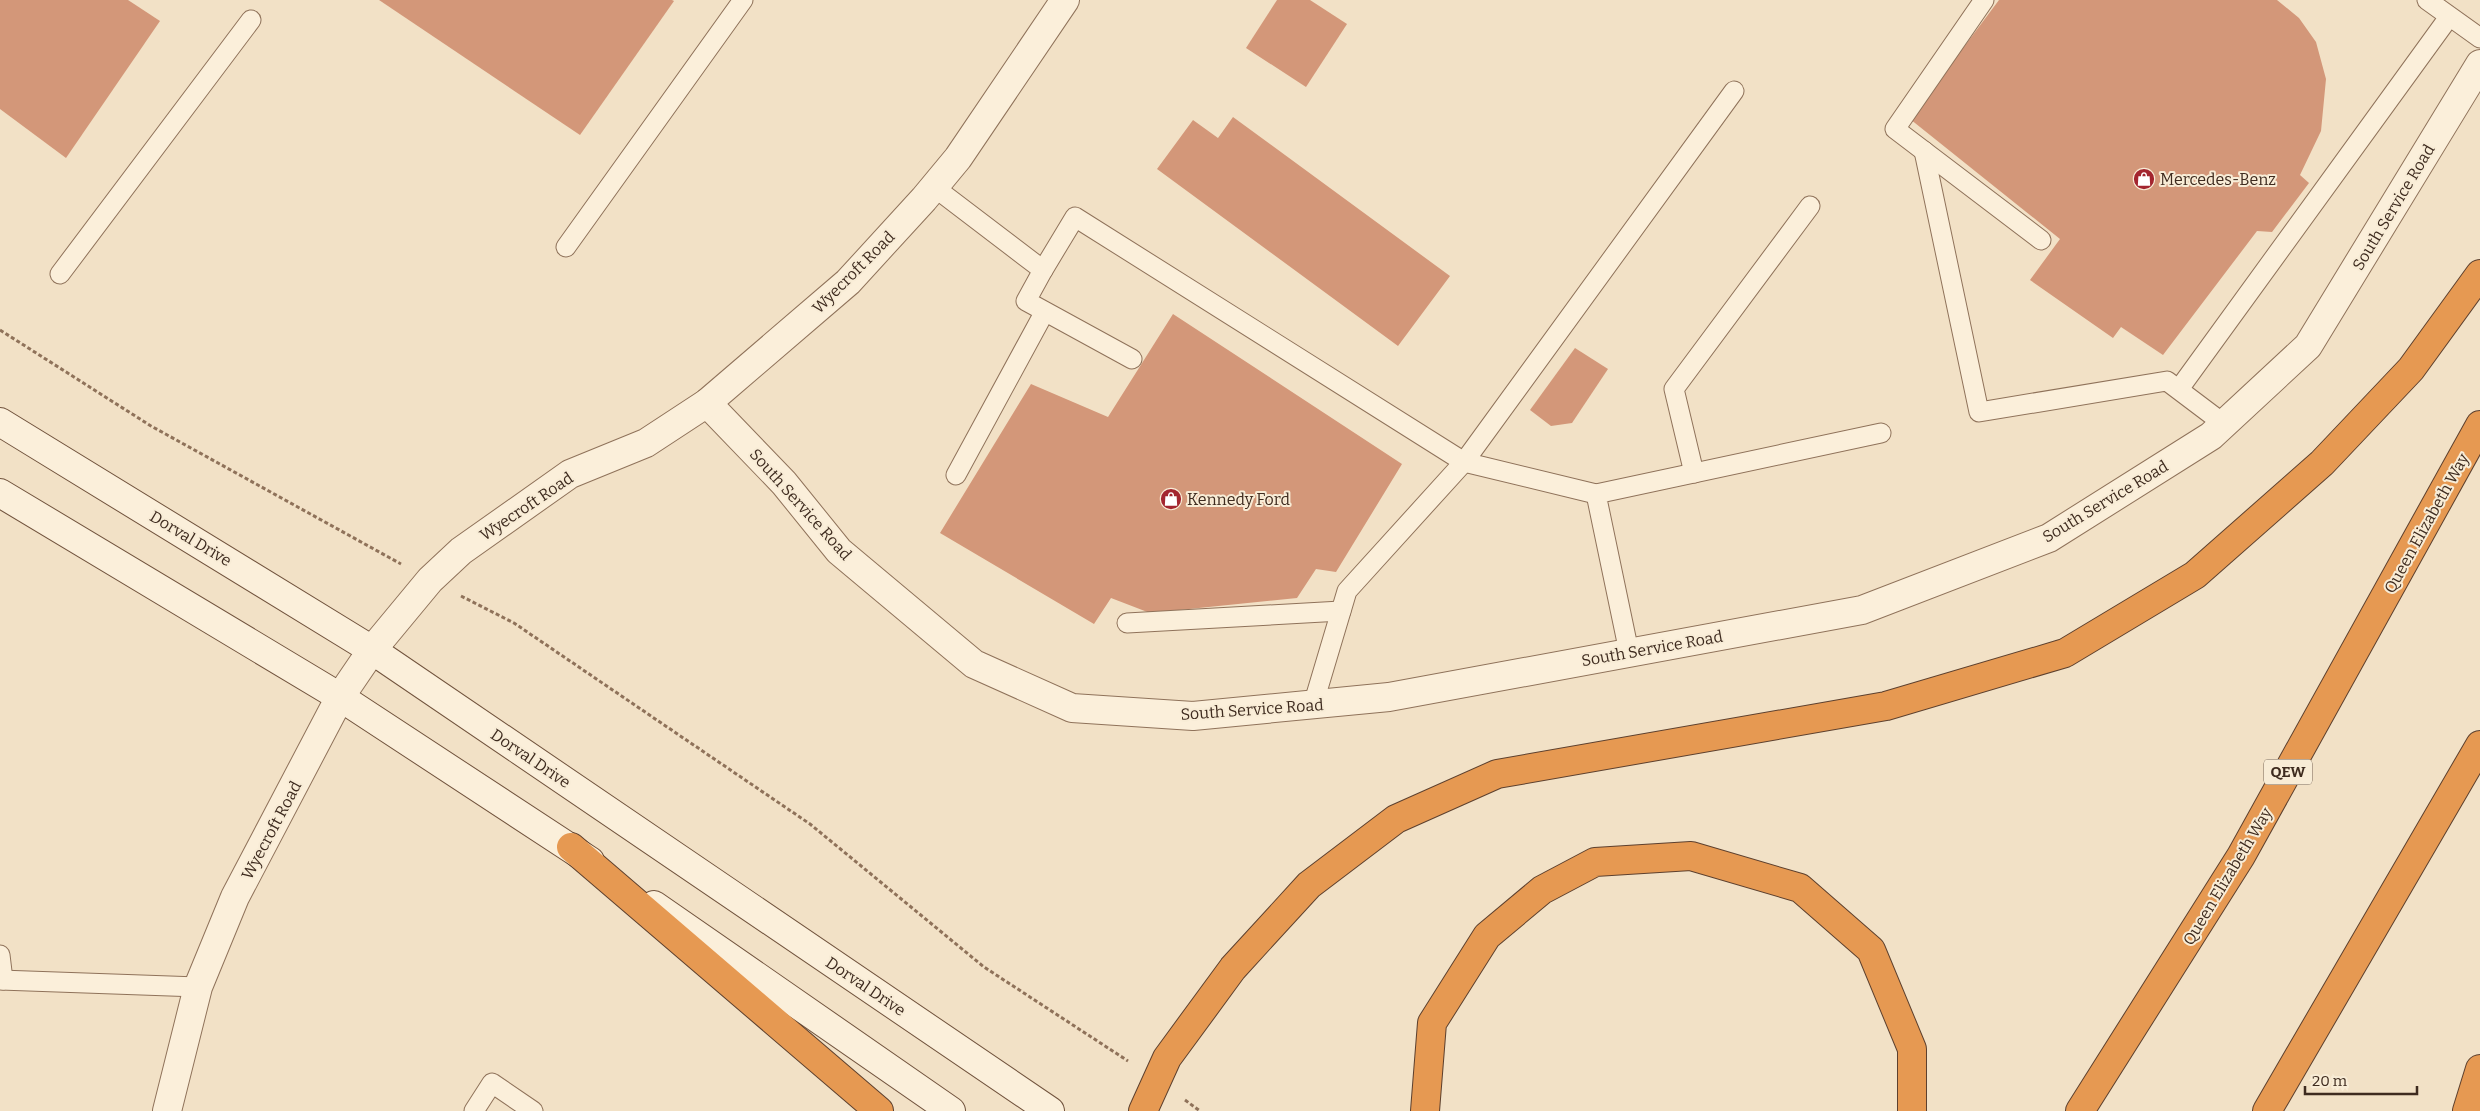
<svg xmlns="http://www.w3.org/2000/svg" width="2480" height="1111" font-family="Bitter,serif">
<style>
.building{fill:#d39779}
.lines{fill:none;stroke-linecap:round;stroke-linejoin:round}
.service-casing{stroke:#8f725a;stroke-width:21}
.tertiary-casing{stroke:#8f725a;stroke-width:30}
.secondary-casing{stroke:#71533d;stroke-width:30}
.motorway-casing{stroke:#5d402e;stroke-width:30}
.path{stroke:#8f725a;stroke-width:3;stroke-dasharray:4 2.5;stroke-linecap:butt}
.service{stroke:#fbefda;stroke-width:19}
.tertiary{stroke:#fbefda;stroke-width:28}
.secondary{stroke:#fbefda;stroke-width:28}
.motorway{stroke:#e69952;stroke-width:28}
.labels{text-anchor:middle;stroke-width:4;stroke-linejoin:round;paint-order:stroke}
.shield{fill:#f8ecd6;stroke:#766556;stroke-width:1}
.shield-label{font-size:15px;font-weight:bold;fill:#3e2b1f}
.poi-label{font-size:16px;fill:#3e2b1f;stroke:#f8ecd6;text-anchor:start}
.street-label{font-size:16px;fill:#3e2b1f;stroke:#f8ecd6}
</style>
<rect width="100%" height="100%" fill="#f2e1c6"/>
<g class="building">
<polygon points="0,0 128,0 160,21 66,158 0,109"/>
<polygon points="379,0 672,0 674,1 580,135"/>
<polygon points="1277,0 1310,0 1347,24 1306,87 1246,48"/>
<polygon points="1999,0 2277,0 2299,18 2316,42 2326,79 2321,131 2300,175 2309,183 2272,232 2257,231 2163,355 2121,327 2113,338 2030,280 2060,239 1910,119"/>
<polygon points="1233,117 1450,276 1398,346 1157,169 1193,120 1218,138"/>
<polygon points="1173,314 1402,464 1336,572 1316,569 1297,598 1150,613 1111,598 1094,624 940,533 1031,384 1108,417"/>
<polygon points="1575,348 1608,369 1572,423 1551,426 1530,410"/>
</g>
<g class="lines">
<g class="service-casing">
<g id="service">
<polyline points="1984,0 1895,129 2041,240"/>
<polyline points="2427,0 2480,38"/>
<polyline points="1924,151 1979,412 2167,381 2224,424"/>
<polyline points="934,187 1043,270 1026,301 1132,359"/>
<polyline points="566,247 743,0"/>
<polyline points="1043,270 1075,217 1464,462 1347,591 1313,705"/>
<polyline points="60,274 251,20"/>
<polyline points="2179,389 2449,17"/>
<polyline points="1694,473 1674,389 1810,206"/>
<polyline points="956,475 1044,313"/>
<polyline points="1596,494 1464,462 1734,91"/>
<polyline points="1127,623 1341,611"/>
<polyline points="1629,652 1596,494 1881,433"/>
<polyline points="0,955 3,980"/>
<polyline points="0,980 198,987"/>
<polyline points="474,1111 492,1083 533,1111"/>
</g>
</g>
<g class="tertiary-casing">
<g id="tertiary">
<polyline points="707,403 784,483 839,551 974,664 1072,708 1193,716 1389,697 1862,610 2049,538 2211,436 2308,346 2480,64"/>
<polyline points="167,1111 198,987 235,897 340,697 372,650 430,580 461,551 570,474 646,443 707,403 848,282 924,199 958,158 1065,0"/>
</g>
</g>
<g class="secondary-casing">
<g id="secondary">
<polyline points="0,422 372,650 1050,1111"/>
<polyline points="0,493 340,697 590,861"/>
<polyline points="654,905 951,1111"/>
</g>
</g>
<g class="motorway-casing">
<g id="motorway">
<polyline points="571,847 879,1111"/>
<polyline points="1143,1111 1167,1058 1233,968 1309,885 1396,819 1497,774 1886,706 2065,653 2195,575 2322,463 2411,369 2480,274"/>
<polyline points="1425,1111 1432,1023 1487,936 1542,890 1595,862 1691,856 1800,888 1871,950 1912,1049 1912,1111"/>
<polyline points="2080,1111 2241,856 2480,425"/>
<polyline points="2267,1111 2480,745"/>
<polyline points="2467,1111 2480,1069"/>
</g>
</g>
<g class="path">
<polyline points="0,330 151,426 401,564"/>
<polyline points="461,596 514,623 810,824 984,967 1128,1061"/>
<polyline points="1185,1100 1200,1111"/>
</g>
<use href="#service" class="service"/>
<use href="#tertiary" class="tertiary"/>
<use href="#secondary" class="secondary"/>
<use href="#motorway" class="motorway"/>
</g>
<defs>
<g id="shop-disc" transform="scale(1.125)"><circle r="9.5" fill="#a3252f" stroke="#f8ecd6"/><path d="M-5-2.5h2.3a2.7 3.5 0 0 1 5.4 0H5L5.5 6h-11ZM-1.5-2.5h3a1.5 2.3 0 0 0-3 0Z" fill="#fff"/></g>
</defs>
<g fill-rule="evenodd">
<use href="#shop-disc" x="2144" y="179"/>
<use href="#shop-disc" x="1171" y="499"/>
</g>
<g class="labels">
<rect class="shield" x="2264" y="759.5" width="48" height="25" rx="4"/>
<g class="shield-label">
<text x="2288" y="777">QEW</text>
</g>
<g class="poi-label">
<text x="2160" y="185">Mercedes-Benz</text>
<text x="1187" y="505">Kennedy Ford</text>
</g>
<g class="street-label">
<text transform="translate(2393 207) rotate(-59)" y="6">South Service Road</text>
<text transform="translate(853 272) rotate(-45)" y="6">Wyecroft Road</text>
<text transform="translate(2105 501) rotate(-31)" y="6">South Service Road</text>
<text transform="translate(801 504) rotate(48)" y="6">South Service Road</text>
<text transform="translate(526 506) rotate(-34)" y="6">Wyecroft Road</text>
<text transform="translate(2426 523) rotate(-61)" y="6">Queen Elizabeth Way</text>
<text transform="translate(191 538) rotate(31)" y="6">Dorval Drive</text>
<text transform="translate(1652 648) rotate(-10)" y="6">South Service Road</text>
<text transform="translate(1252 709) rotate(-4)" y="6">South Service Road</text>
<text transform="translate(531 758) rotate(34)" y="6">Dorval Drive</text>
<text transform="translate(271 830) rotate(-62)" y="6">Wyecroft Road</text>
<text transform="translate(2227 876) rotate(-59)" y="6">Queen Elizabeth Way</text>
<text transform="translate(866 986) rotate(34)" y="6">Dorval Drive</text>
</g>
</g>
<path d="M2305 1086v8h112v-8" fill="none" stroke="#3e2b1f" stroke-width="2.5"/>
<text x="2312" y="1086" font-size="15" fill="#3e2b1f" stroke="#f8ecd6" stroke-width="4" paint-order="stroke">20 m</text>
</svg>
